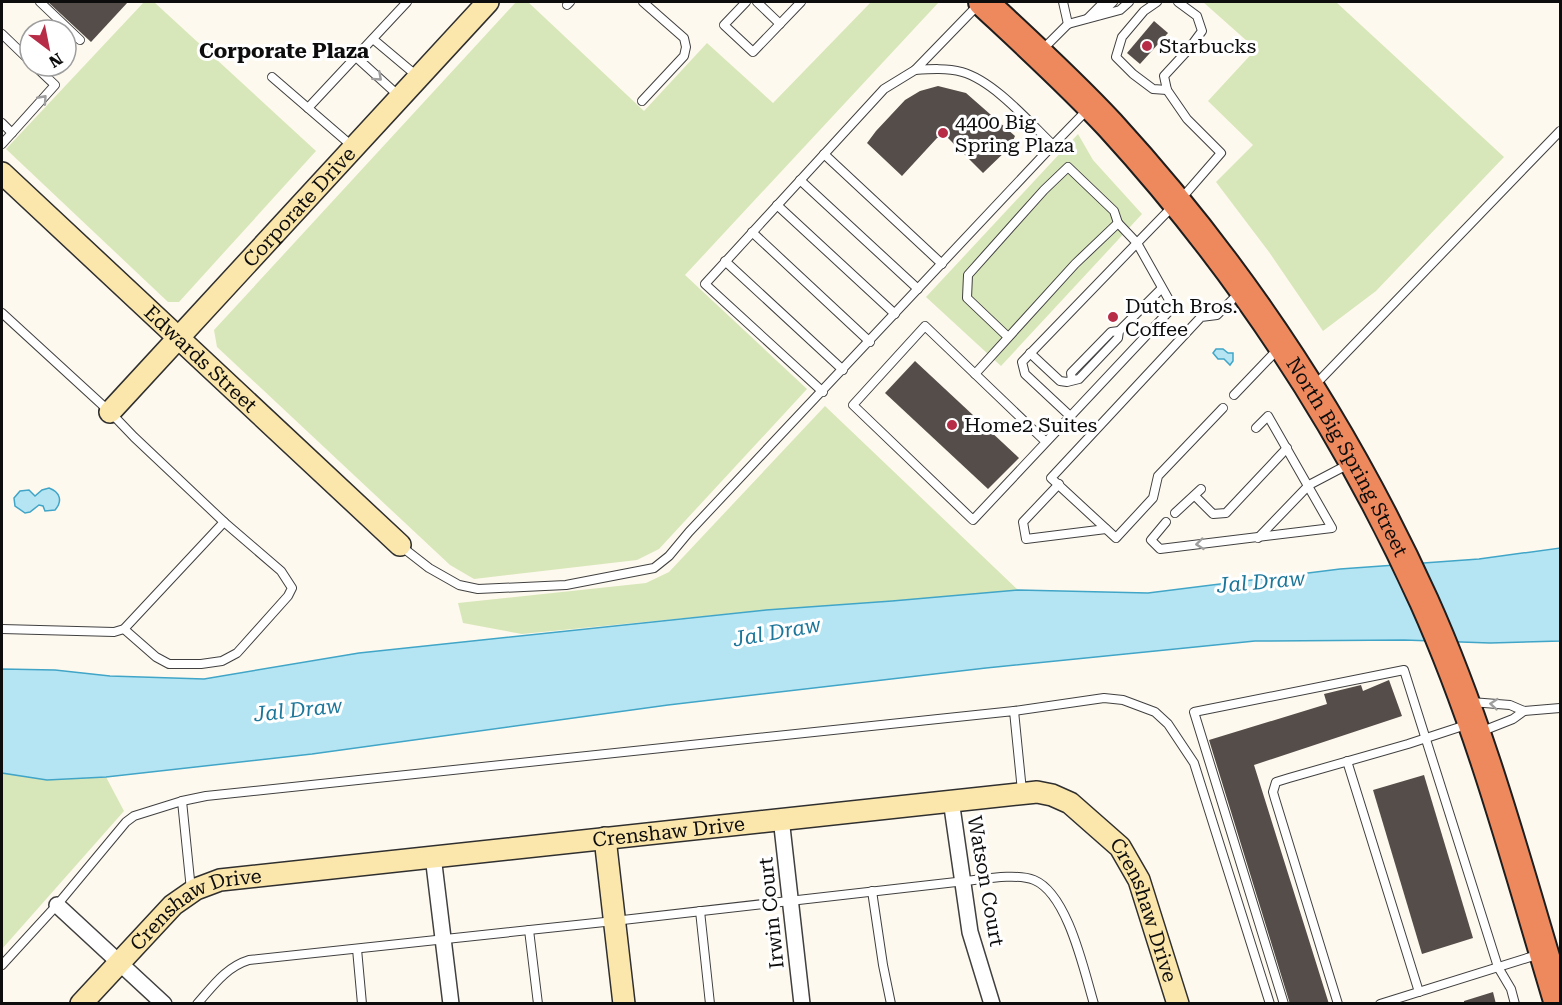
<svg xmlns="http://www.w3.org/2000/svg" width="1562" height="1005" font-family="'Roboto Serif',serif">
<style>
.green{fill:#d8e7b9}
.water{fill:#b5e5f3;stroke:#40a5c7;stroke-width:1.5}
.building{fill:#554d4a}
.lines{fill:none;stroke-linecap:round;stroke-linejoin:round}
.lane-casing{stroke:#404040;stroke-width:10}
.street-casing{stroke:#404040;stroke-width:18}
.secondary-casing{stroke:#2f2f2f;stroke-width:24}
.highway-casing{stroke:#1e1e1e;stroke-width:32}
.lane{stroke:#fff;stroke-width:8}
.street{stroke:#fff;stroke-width:15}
.secondary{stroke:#fbe6ac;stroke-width:21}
.highway{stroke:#ed895d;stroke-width:28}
.oneway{stroke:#9e9e9e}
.poi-dot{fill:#b72c47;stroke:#fff;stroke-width:2}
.labels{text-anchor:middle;stroke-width:6;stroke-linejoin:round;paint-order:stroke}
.poi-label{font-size:20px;fill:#0d0d0d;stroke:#fff;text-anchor:start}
.street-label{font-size:20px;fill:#0d0d0d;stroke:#fff}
.neighbourhood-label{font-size:21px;font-weight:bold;fill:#0d0d0d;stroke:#fff}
.water-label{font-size:21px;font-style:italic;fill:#1c7699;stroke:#fff}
</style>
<rect width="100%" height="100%" fill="#fef9ee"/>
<g class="green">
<polygon points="144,2 154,2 316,151 179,302 168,302 6,149"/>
<polygon points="516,2 528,2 644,111 707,43 773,103 871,2 939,2 685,275 807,389 659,549 637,560 474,579 450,565 217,347 214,330"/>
<polygon points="1203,2 1336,2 1504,157 1376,291 1323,331 1269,252 1216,182 1253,145 1208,101 1256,49"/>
<polygon points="1078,134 1093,160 1142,214 1001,366 926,297"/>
<polygon points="825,406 1018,590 892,601 766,610 522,634 463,623 458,603 646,583 669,572"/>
<polygon points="2,773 47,780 106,777 124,811 2,949"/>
</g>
<g class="water">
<polygon points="1216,349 1223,349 1228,353 1233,353 1233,361 1230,365 1224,359 1218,359 1213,353"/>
<path d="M49,488c11,4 14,13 6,22l-10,1 -2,-5 -4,-1 -9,7 -5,1 -10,-7 -1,-8 6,-7 9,-1 6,6 7,-6z"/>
<polygon points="1560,548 1560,641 1490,643 1404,640 1255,641 986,668 668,705 312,754 106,777 47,780 2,773 2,669 55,670 110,676 204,679 359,653 766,610 892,601 1018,590 1148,593 1340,569 1479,559"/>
</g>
<g class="building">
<polygon points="48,2 128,2 91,42"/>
<polygon points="1154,21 1168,33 1140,64 1127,53"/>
<polygon points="938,86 966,93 1015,136 1010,147 983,173 947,137 937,138 902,176 867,143 876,131 905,100 920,91"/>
<polygon points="915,361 1019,458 988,489 885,393"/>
<polygon points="1389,680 1402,716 1254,765 1329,1004 1290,1004 1209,740 1327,704 1324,694 1361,685 1363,691"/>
<polygon points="1424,775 1473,938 1422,954 1373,790"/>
<polygon points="1493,992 1496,1004 1464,1004 1464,1001"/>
</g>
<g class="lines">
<g class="lane-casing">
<g id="lane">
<polyline points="40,2 80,40"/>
<polyline points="746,2 724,25 753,52 801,2"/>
<polyline points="757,2 780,24"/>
<polyline points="1063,2 1068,24"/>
<polyline points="1157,2 1144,11 1122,37 1116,57 1133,74 1153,89 1167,90"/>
<polyline points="1178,2 1197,16 1202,31 1188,50 1164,76 1167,90 1187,119 1221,153 1181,199"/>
<polyline points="567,5 570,2"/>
<path d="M978,5l-63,65c16,-1 32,-2 47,2 32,9 67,50 91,73l35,-36"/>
<polyline points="1100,15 1113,2"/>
<polyline points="1088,18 1104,2"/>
<polyline points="2,34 30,61"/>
<polyline points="373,39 417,76"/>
<polyline points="1042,50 1068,24 1120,10 1129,2"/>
<polyline points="356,57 399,96"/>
<polyline points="272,77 352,146"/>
<polyline points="642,101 684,56 686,47 684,38 643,2"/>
<polyline points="308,108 407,2"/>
<polyline points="2,123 12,133"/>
<polyline points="2,144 55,85 35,66"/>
<polyline points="824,154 942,264"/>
<polyline points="800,180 918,289"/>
<polyline points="777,205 895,314"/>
<polyline points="752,232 870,342"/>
<polyline points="725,261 843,370"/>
<polyline points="2,313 110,412 134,437 224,522 124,629 114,632 2,629"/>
<polyline points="1008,337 967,298 968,275 1044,190 1068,167 1114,211 1118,223"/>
<polyline points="1030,353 1060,381 1067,382 1079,379 1118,338 1119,331 1161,289"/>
<polyline points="975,374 1075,264 1118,223 1137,243 1022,362 1025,374 1070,416"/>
<polyline points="1072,380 1071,373 1111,332 1119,331"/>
<polyline points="1314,386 1560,131"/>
<polyline points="823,392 705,284 884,89 915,70"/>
<polyline points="1234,395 1279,348"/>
<polyline points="1223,408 1158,476 1153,498 1116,538 1051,478 1201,317 1217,315 1238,294"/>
<polyline points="1046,442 925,326 853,405 973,520 1173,307 1137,243 1172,207"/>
<polyline points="1059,484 1023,522 1026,539 1106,529"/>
<polyline points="1195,496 1213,514 1226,513 1287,448"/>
<polyline points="1175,513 1201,489"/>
<polyline points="1166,522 1151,540 1160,549 1332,528 1268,416 1256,428"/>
<polyline points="1258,538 1309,485 1349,464"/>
<polyline points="402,547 429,568 459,585 478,589 566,585 654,568 669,556 689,532 1053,145"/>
<polyline points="124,629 156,657 169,664 201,664 222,661 237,653 288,596 292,588 281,571 224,522"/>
<polyline points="1471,702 1510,705 1524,711 1560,708"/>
<polyline points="1014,711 1104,698 1123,700 1155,712 1168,724 1194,763 1270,1004"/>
<polyline points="1480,732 1513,719 1524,711"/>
<polyline points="1347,761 1419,992"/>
<polyline points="182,801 206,796 1014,711 1022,791"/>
<polyline points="872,891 883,965 891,1004"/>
<polyline points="700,911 710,1004"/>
<polyline points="529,930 538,1004"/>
<polyline points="357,949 362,1004"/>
<polyline points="2,965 57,905 126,822 134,816 182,801 191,890"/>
<path d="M197,1004c16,-18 29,-37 52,-44l365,-39 351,-40c19,-2 52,-8 69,-1 34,14 50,91 60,124"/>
<polyline points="1284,1004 1194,712 1404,670 1498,967 1511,989 1515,1004"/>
<polyline points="1338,1004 1275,799 1273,792 1276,782 1289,778 1408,744 1466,725"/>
<polyline points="1380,1004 1540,954"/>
</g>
</g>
<g class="street-casing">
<g id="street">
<polyline points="951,800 970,932 992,1004"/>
<polyline points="781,818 802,1004"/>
<polyline points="433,856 451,1004"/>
<polyline points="57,905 164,1004"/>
</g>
</g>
<g class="secondary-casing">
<g id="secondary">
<path id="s1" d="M2,173l398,372"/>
<path id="s2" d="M110,412l378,-410"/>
<polyline points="605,838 624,1004"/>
<path id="s3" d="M81,1004l92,-99 23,-16 24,-9 817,-88 15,3 18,8 50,44 19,33 39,124"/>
</g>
</g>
<g class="highway-casing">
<g id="highway">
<path id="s4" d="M983,2c43,40 87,80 127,123 129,141 235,302 314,476 58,129 94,267 135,403"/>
</g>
</g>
<use href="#lane" class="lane"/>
<use href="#street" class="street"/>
<use href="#secondary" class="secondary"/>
<use href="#highway" class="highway"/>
</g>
<defs><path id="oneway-chevron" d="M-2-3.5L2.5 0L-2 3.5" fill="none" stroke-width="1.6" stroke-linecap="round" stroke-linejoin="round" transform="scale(1.5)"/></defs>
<g class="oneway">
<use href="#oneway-chevron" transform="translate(378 77) rotate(42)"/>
<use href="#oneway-chevron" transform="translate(43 99) rotate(-48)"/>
<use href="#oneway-chevron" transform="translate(1200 544) rotate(174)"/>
<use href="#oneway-chevron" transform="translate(1494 704) rotate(-175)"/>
</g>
<g class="poi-dot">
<circle cx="1147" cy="46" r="6"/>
<circle cx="943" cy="133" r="6"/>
<circle cx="1113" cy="317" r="6"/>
<circle cx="952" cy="425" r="6"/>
</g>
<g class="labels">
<g class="poi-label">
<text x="1159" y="53">Starbucks</text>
<text x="955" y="129">4400 Big<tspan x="955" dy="23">Spring Plaza</tspan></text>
<text x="1125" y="313">Dutch Bros.<tspan x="1125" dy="23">Coffee</tspan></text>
<text x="964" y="432">Home2 Suites</text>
</g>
<g class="street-label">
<text dy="7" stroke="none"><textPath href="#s2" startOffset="279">Corporate Drive</textPath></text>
<text dy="7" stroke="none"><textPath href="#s1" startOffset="272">Edwards Street</textPath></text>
<text dy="7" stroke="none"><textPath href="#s4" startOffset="586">North Big Spring Street</textPath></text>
<text dy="7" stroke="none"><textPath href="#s3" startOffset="640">Crenshaw Drive</textPath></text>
<text transform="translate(986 881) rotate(80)" y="7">Watson Court</text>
<text dy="7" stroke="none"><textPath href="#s3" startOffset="1180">Crenshaw Drive</textPath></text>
<text transform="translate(771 913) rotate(-96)" y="7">Irwin Court</text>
<text dy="7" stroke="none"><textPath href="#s3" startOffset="154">Crenshaw Drive</textPath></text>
</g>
<g class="neighbourhood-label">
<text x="284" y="58">Corporate Plaza</text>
</g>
<g class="water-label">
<text transform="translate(1261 582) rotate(-5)" y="7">Jal Draw</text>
<text transform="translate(777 632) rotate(-10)" y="7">Jal Draw</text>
<text transform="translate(298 710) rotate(-6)" y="7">Jal Draw</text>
</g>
</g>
<rect width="1562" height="1005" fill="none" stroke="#0d0d0d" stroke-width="6"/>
<g transform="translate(48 48) rotate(148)"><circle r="28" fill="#ffffff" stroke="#9e9e9e" stroke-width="1.5"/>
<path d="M0-4.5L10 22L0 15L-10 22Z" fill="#b72c47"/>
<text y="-9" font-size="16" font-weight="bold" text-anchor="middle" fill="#0d0d0d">N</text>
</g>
</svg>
